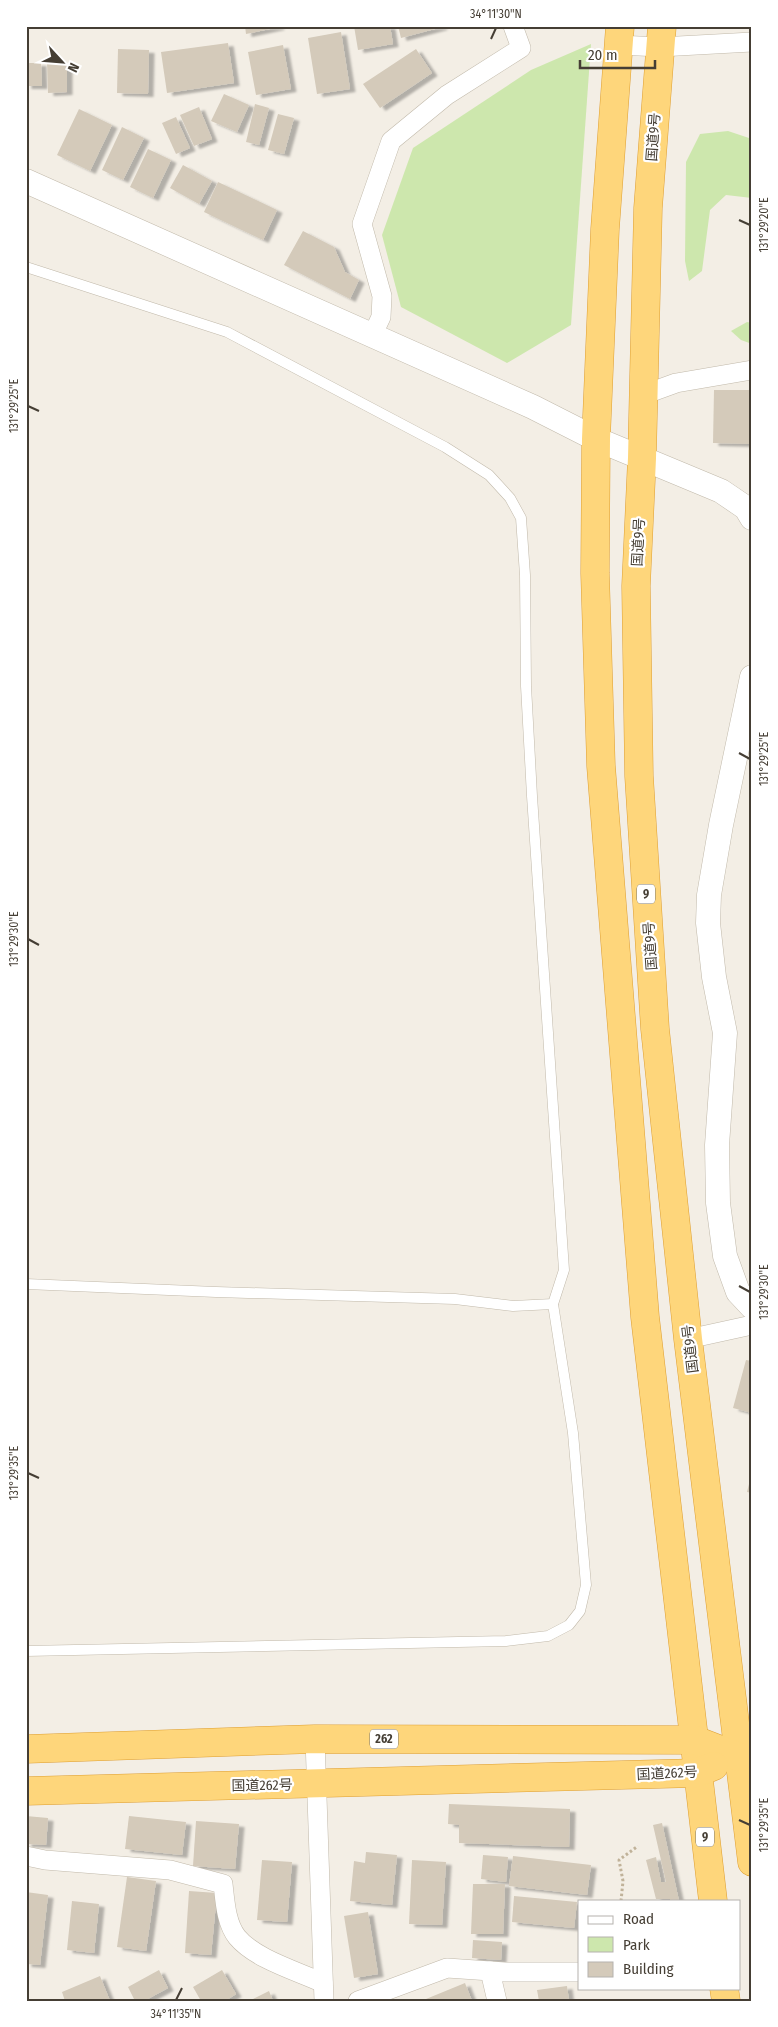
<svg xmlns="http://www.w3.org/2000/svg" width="778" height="2027" font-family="'Fira Sans Condensed','Noto Sans JP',sans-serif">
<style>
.green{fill:#cde7ad}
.building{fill:#d4caba;filter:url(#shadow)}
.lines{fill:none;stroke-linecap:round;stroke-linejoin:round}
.service-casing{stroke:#c1b9aa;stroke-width:11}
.minor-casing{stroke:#c1b9aa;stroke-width:20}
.tertiary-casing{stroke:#c1b9aa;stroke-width:25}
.trunk-casing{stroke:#de9f33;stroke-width:29}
.path{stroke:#c0b299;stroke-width:3;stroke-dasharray:2.5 2.5;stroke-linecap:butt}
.service{stroke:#fff;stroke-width:10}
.minor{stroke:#fff;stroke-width:19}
.tertiary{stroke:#fff;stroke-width:24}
.trunk{stroke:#fed67b;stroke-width:28}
.ticks{fill:none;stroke:#453e34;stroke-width:2}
.labels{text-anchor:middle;stroke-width:4.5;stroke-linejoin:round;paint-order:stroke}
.shield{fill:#fff;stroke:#7d7871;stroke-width:1}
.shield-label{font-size:12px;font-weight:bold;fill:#453e34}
.street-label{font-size:14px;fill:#453e34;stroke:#fff}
.neatline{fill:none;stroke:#453e34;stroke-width:2}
.ticks-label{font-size:12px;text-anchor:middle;fill:#453e34}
</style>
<defs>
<filter id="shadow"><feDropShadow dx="5.5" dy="3" stdDeviation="1" flood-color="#0004"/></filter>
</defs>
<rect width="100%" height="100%" fill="#f3eee5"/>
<g class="green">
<polygon points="591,44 571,325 507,363 401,307 382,235 413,148 531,70"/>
<polygon points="728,131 752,139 752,198 726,195 710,210 702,271 689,281 685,261 686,162 700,134"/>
<polygon points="747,322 752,323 752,344 741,340 731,331"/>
</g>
<g class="building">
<polygon points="245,26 279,26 279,27 246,34"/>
<polygon points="354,26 390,26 393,44 358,50"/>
<polygon points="398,26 442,26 442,27 401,38"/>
<polygon points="341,32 350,89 317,94 308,38"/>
<polygon points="228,43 234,83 167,93 161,52"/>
<polygon points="283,45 291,89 256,95 248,52"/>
<polygon points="118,49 149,50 148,94 117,93"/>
<polygon points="416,49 432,73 380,108 363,84"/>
<polygon points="47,62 67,62 67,92 48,93"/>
<polygon points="26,63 41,63 42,86 26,86"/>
<polygon points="224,94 249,105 237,132 211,121"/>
<polygon points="255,104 269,108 259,145 246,142"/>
<polygon points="199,107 212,139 194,146 180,115"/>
<polygon points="79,109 112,125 90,171 57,155"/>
<polygon points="278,114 294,118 284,154 268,150"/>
<polygon points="176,117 190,148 176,154 162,123"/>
<polygon points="122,127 144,138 123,180 102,170"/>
<polygon points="148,149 171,160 153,198 130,187"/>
<polygon points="183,165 212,181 199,204 170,188"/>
<polygon points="218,182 277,210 263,240 204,212"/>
<polygon points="303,231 334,247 345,272 359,280 350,299 284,265"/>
<polygon points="714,390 752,390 752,444 713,443"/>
<polygon points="746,1360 752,1361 752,1413 733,1408"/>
<polygon points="751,1476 752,1476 752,1493 747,1492"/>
<polygon points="449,1804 570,1809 569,1847 459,1843 459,1825 448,1824"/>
<polygon points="26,1816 48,1818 46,1845 26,1844"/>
<polygon points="129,1816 186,1822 182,1855 125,1849"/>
<polygon points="196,1821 239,1824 235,1869 193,1866"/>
<polygon points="662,1823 679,1901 670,1901 670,1899 656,1899 646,1860 656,1857 661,1882 666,1882 653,1825"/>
<polygon points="366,1852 397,1855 392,1905 350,1901 354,1861 365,1863"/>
<polygon points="483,1855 508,1857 506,1882 481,1879"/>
<polygon points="513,1856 591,1865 587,1895 509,1886"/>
<polygon points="262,1860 292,1862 287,1922 257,1920"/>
<polygon points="412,1860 446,1862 442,1925 409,1924"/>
<polygon points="127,1877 156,1881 146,1951 117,1947"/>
<polygon points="473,1884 505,1884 503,1934 471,1934"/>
<polygon points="189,1891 217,1893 211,1955 185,1953"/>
<polygon points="26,1892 48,1895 40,1965 26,1964"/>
<polygon points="514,1896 577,1902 574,1928 512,1922"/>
<polygon points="72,1901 99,1904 94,1953 67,1950"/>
<polygon points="368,1912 378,1974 354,1978 344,1916"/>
<polygon points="473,1940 502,1942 501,1960 472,1958"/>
<polygon points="159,1970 168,1988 144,2001 135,2001 128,1987"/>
<polygon points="222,1970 236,1994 225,2001 201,2001 193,1987"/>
<polygon points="100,1976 110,2001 65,2001 62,1992"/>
<polygon points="465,1983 472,2001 427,2001 426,1999"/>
<polygon points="567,1986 569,2001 539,2001 537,1990"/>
<polygon points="269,1991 273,2001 249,2001"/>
</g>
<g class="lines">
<g class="service-casing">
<g id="service">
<polyline points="26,267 227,332 445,447 489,475 510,498 521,518 525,575 526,686 532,796 564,1270 553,1304 573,1433 586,1585 580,1611 569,1625 548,1636 506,1641 26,1651"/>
<polyline points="26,1284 216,1292 455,1299 513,1306 553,1304"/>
</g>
</g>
<g class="minor-casing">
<g id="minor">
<polyline points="618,45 660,47 752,42"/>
<polyline points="372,336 381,317 382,296 362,224 391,141 447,95 521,48 513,26"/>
<polyline points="643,395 676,383 752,370"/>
<polyline points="688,1339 752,1325"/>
<polyline points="315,1739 324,2001"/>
<path d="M26,1856l19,4 125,10 53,14c2,17 3,39 14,53 18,22 60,34 86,46"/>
<polyline points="490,1971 497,2001"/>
<polyline points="358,2001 447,1968 505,1972 579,1972"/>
</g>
</g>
<g class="tertiary-casing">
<g id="tertiary">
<polyline points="26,181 533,407 596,439 721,491 746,508 752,518"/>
<polyline points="752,677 721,825 709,895 708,923 714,977 725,1033 717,1145 718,1203 725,1256 738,1292 752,1307"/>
</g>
</g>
<g class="trunk-casing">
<g id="trunk">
<polyline points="620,26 605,229 596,439 595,573 601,766 645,1317 713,1901"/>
<polyline points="662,26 648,208 642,458 636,586 639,776 655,1029 688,1339 752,1862"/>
<polyline points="26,1749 315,1739 695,1740 739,1757"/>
<polyline points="26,1791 697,1773 714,1766"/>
<polyline points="724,1988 726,2001"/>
</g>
</g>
<polyline class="path" points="621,1901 623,1881 619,1860 638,1846"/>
<use href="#service" class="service"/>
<use href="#minor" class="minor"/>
<use href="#tertiary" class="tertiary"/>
<use href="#trunk" class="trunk"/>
</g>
<path class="ticks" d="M491,39l5,-11M739,220l11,5M28,406l11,5M739,753l11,6M28,939l11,6M739,1286l11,6M28,1473l11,5M739,1820l11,5M176,2000l6,-12"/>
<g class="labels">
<g class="shield">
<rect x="637" y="884.5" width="18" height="19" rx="4"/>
<rect x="370" y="1729.5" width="28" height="19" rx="4"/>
<rect x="696" y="1827.5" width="18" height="19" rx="4"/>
</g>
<g class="shield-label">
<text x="646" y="898">9</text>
<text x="384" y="1743">262</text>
<text x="705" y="1841">9</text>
</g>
<g class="street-label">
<text transform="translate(653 137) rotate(-86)" y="5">国道9号</text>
<text transform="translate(638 542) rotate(-87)" y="5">国道9号</text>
<text transform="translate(650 946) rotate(-94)" y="5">国道9号</text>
<text transform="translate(690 1349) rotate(-97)" y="5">国道9号</text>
<text transform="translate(667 1773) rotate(-3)" y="5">国道262号</text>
<text transform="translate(262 1785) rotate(-1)" y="5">国道262号</text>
</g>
</g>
<rect width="778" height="2027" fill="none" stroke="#ffffff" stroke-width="55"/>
<rect x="578" y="1900" width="162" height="90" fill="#ffffff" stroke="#b5b2ae"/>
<rect x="588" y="1916" width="25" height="8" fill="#ffffff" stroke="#b5b2ae"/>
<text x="623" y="1924" font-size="15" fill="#453e34">Road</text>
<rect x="588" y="1937" width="25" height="15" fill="#cde7ad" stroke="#b5b2ae"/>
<text x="623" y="1950" font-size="15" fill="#453e34">Park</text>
<rect x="588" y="1962" width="25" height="15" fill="#d4caba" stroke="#b5b2ae"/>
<text x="623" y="1974" font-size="15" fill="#453e34">Building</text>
<g transform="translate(62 62) rotate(116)" stroke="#ffffff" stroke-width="4" paint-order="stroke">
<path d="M0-4L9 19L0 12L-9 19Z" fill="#453e34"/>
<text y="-8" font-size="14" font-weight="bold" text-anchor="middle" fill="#453e34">N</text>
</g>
<path d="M580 60v8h75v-8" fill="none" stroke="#453e34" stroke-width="2.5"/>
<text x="588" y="60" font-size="15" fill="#453e34" stroke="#ffffff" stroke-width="4" paint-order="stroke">20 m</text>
<rect x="28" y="28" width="722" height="1972" class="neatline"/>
<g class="ticks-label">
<text x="496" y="18">34°11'30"N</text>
<text transform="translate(764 225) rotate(-90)" y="4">131°29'20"E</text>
<text transform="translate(14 406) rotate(-90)" y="4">131°29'25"E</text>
<text transform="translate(764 759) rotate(-90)" y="4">131°29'25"E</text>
<text transform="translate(14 939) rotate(-90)" y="4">131°29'30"E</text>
<text transform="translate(764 1292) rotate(-90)" y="4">131°29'30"E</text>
<text transform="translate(14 1473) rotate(-90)" y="4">131°29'35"E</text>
<text transform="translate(764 1825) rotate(-90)" y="4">131°29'35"E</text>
<text x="176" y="2018">34°11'35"N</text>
</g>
</svg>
